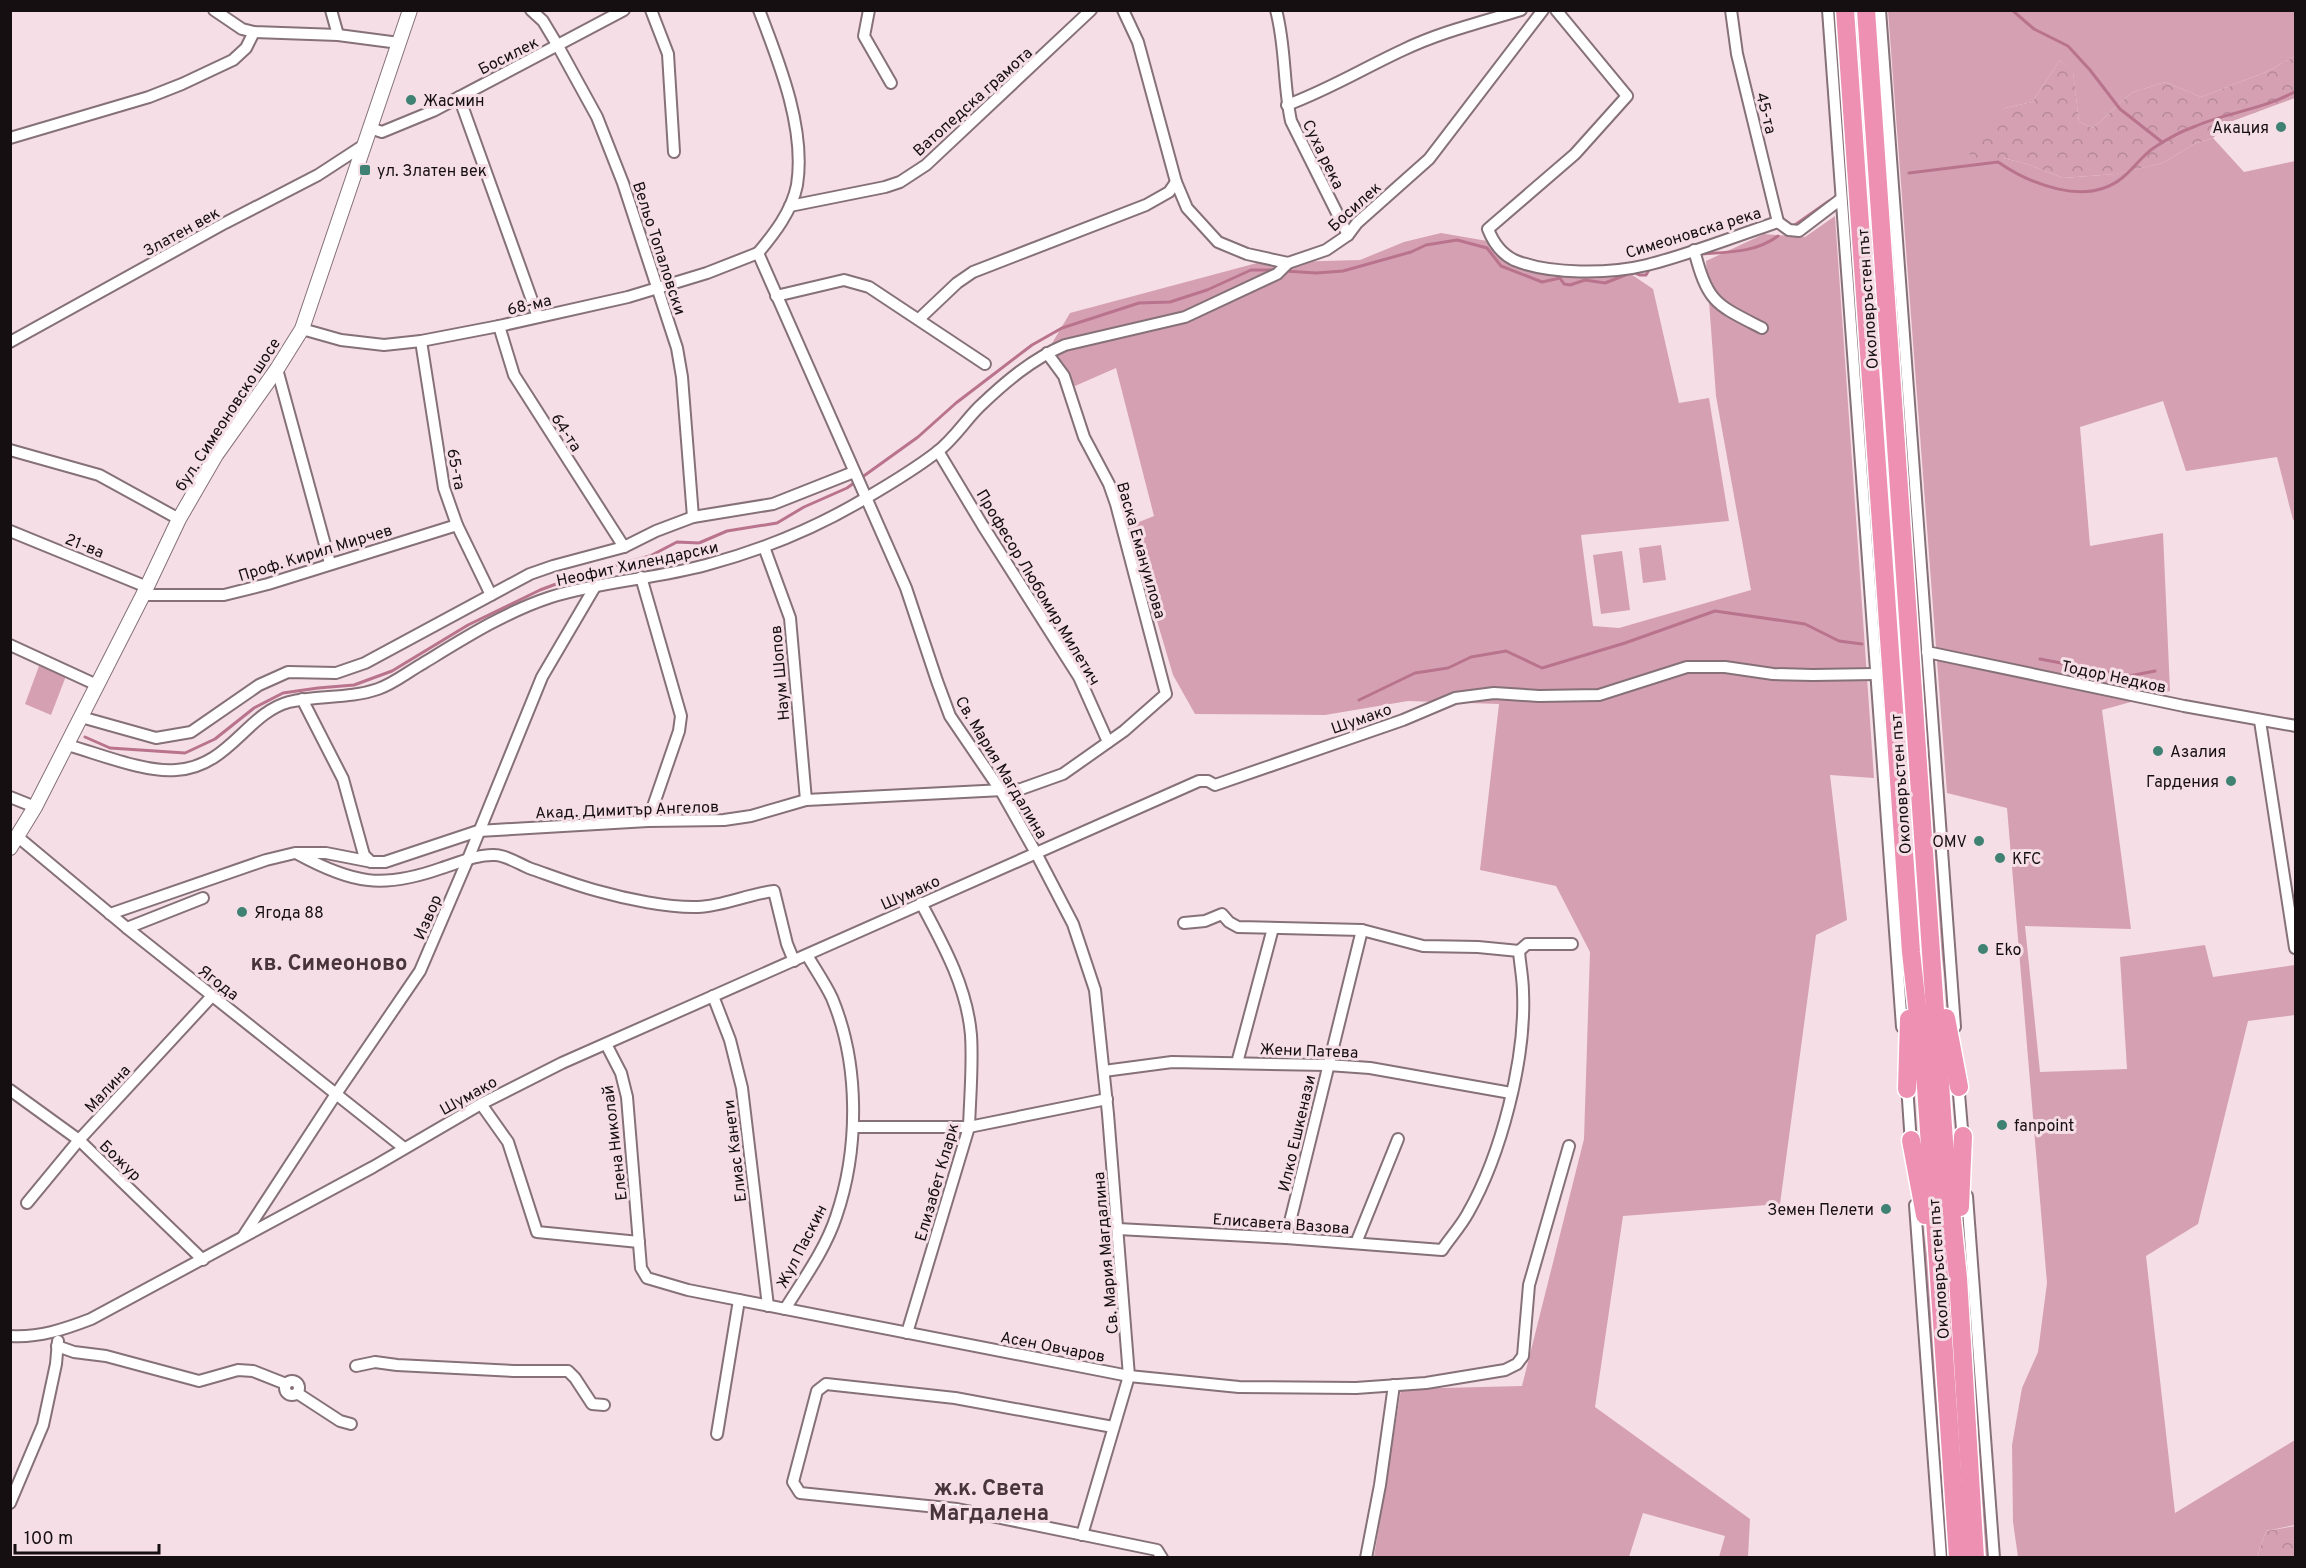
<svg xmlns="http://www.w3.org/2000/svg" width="2306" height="1568" font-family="Overpass,sans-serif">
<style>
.grass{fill:#d5a1b2}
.forest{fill:url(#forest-crowns)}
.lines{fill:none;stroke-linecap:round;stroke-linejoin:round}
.stream{stroke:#b9738d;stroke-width:3}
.street-casing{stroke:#857177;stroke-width:14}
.secondary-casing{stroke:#857177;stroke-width:16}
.highway-casing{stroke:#fff;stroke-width:21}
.street{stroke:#fff;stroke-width:10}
.secondary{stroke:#fff;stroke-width:14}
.highway{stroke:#ed90b2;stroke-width:18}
.poi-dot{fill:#3f8273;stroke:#f5dee5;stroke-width:2}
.labels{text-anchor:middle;stroke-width:6;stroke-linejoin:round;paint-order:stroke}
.street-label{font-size:16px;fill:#160f11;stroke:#f5dee5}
.poi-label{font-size:16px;fill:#160f11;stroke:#f5dee5;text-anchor:start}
.district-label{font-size:22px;font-weight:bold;fill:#47353b;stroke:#f5dee5}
</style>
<defs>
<pattern id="forest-crowns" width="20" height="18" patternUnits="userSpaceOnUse" patternTransform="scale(1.5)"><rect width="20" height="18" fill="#d5a1b2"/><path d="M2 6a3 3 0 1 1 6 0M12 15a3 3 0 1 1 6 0" fill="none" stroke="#b68998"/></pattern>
</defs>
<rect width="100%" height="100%" fill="#f5dee5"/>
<g class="grass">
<polygon points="1852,11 1856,11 1956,1374 1952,1374"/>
<polygon points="1888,11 2295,11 2295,56 2266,72 2201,97 2165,82 2131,93 2093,128 2079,122 2073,72 2060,60 2032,102 2005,108 1969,158 2003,158 2027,164 2063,178 2115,174 2163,163 2194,144 2213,138 2244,172 2295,161 2295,519 2293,520 2277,457 2186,471 2163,401 2080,427 2090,546 2163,533 2170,691 2102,710 2131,929 2025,926 2040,1072 2127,1069 2120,957 2205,945 2213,977 2295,965 2295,1015 2248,1021 2198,1224 2146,1256 2175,1513 2295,1440 2295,1525 2266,1531 2257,1557 2018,1557 2013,1522 2012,1445 2022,1388 2038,1352 2047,1283 2007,808 1947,793"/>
<polygon points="1882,97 1947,993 1940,945 1883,143"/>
<polygon points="1839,100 1847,152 1906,977 1905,993"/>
<polygon points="1835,216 1874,778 1830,775 1847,920 1816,935 1780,1204 1623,1216 1595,1407 1750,1519 1748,1557 1719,1557 1725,1536 1643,1513 1629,1557 1374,1557 1401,1389 1522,1386 1584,1139 1590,952 1556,886 1480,870 1499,704 1408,701 1325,715 1195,714 1173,675 1129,526 1154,516 1116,368 1075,386 1045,355 1070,313 1257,263 1360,260 1404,242 1441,233 1493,242 1513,259 1545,268 1622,268 1653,289 1679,403 1709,398 1729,521 1581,535 1593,626 1619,628 1751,590 1716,396 1706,261 1764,234 1805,237"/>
<polygon points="1661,545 1666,580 1643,583 1639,548"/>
<polygon points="1622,551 1630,610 1601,614 1593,555"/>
<polygon points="39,666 66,676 51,715 25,704"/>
<polygon points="1922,1220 1929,1268 1949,1557 1945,1557"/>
<polygon points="1964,1220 1989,1557 1986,1557 1964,1260"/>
</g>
<g class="forest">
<polygon points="2295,56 2295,98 2230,122 2213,138 2194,144 2163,163 2116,174 2063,178 2027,164 2003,158 1969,159 1971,143 2005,108 2032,102 2060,60 2073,71 2079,122 2093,128 2131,93 2165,82 2201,97 2266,72"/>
<polygon points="2295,1526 2295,1557 2257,1557 2266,1531"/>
</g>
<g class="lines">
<g class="stream">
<polyline points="2012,10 2034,29 2068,46 2090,70 2120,109 2162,142"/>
<path d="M1909,173l89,-11c32,22 88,45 124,16 12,-9 20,-23 33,-31 12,-8 27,-16 41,-21 32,-14 69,-17 100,-35"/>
<polyline points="1792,227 1829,201"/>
<path d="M1700,254c28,-2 55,-1 78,-18"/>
<polyline points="1285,271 1316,273 1343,271 1411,252 1426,245 1457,240 1487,248 1501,266 1542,282 1560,278 1564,284 1570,285 1585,280 1605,283 1633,272 1640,275 1646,275 1650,268"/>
<polyline points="2040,659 2129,676 2155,671"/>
<polyline points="1359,700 1415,673 1448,668 1471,657 1506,651 1542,668 1625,643 1715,611 1805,624 1839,641 1862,644"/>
<polyline points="85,737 110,748 185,753 215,739 254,708 283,693 318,688 354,685 392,671 468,625 540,590 583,574 650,556 677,542 699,543 727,531 777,523 804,507 847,488 918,437 956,403 1032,345 1062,328 1139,303 1170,302 1207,290 1251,270 1278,270"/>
</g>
<g class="street-casing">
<g id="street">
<polyline points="214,10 242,29 254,32 338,35 399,43"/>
<polyline points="331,10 338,35"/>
<polyline points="531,10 543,21 558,46 597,117 623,183 677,348 682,377 693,517"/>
<polyline points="651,10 668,54 674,152"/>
<path d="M759,10c20,52 47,119 38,175 -5,26 -23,49 -39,68l148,335 31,93 13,35 51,75 35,62 37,71 22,66 13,124 21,262 -47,159"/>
<polyline points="869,10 864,36 891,83"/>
<polyline points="1123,10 1138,42 1176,182 1187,208 1218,242 1247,254 1288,263 1326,250 1348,235 1357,223 1429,159 1543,10"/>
<path d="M1276,10c10,37 7,74 15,111l57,114"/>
<path d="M1556,10l71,86 -52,58 -87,75c5,13 14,25 26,31 36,15 96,14 133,5 44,-11 88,-29 131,-43"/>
<polyline points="1731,10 1737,54 1778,222"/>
<polyline points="1828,10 1902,1027"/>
<polyline points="1880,10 1955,1027"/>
<polyline points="459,97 538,317"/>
<path d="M1287,105c41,-15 77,-37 116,-55 37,-18 79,-28 118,-40"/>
<polyline points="370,128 382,132 433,111 624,10"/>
<polyline points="10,138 149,97 182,84 233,60 246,48 254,32"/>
<polyline points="790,206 885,187 900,182 926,165 1091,10"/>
<polyline points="1778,222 1789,230 1799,231 1841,199"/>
<path d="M1694,250c14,53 21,54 68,78"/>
<polyline points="776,296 844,280 869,287 985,364"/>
<polyline points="919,319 957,283 973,272 1146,205 1169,192 1176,182"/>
<polyline points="499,326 514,375 624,547"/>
<polyline points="302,329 341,340 384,345 421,341 499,326 628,297 707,273 758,253"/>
<polyline points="421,341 444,488 457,525 491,595"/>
<polyline points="10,342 225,223 318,175 364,145"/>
<polyline points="277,369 330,563"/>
<polyline points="10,450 99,475 179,519"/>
<polyline points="938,451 983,526 1079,677 1108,742"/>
<polyline points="10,531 147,587"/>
<polyline points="764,547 790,618 806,800"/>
<polyline points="641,577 681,716 679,731 648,821"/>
<polyline points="143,595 224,595 268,584 457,525"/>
<polyline points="10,645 97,685"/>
<polyline points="1927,652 2184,706 2296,726"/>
<polyline points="302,699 343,779 364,855 371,862"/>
<polyline points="81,717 156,738 191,732 259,685 288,672 336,673 365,663 530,574 553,566 624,547 656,531 693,517 773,504 854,472"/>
<polyline points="2260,721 2295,948"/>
<path d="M67,745c30,8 78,28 109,25 53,-3 71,-57 113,-68 30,-7 60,-3 89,-13 15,-5 30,-17 44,-25 41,-25 83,-52 129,-67 51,-16 104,-18 155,-32 56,-15 110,-37 160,-67 24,-14 49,-29 71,-46 16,-12 28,-31 42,-45 26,-25 53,-48 86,-62l120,-28 92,-43 11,-11"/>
<polyline points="10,797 35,807"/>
<polyline points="18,837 127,928 404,1148"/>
<path d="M298,854c55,30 85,35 144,14 16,-5 36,-14 53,-13 11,0 24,9 34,13 23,8 46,17 69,23 28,8 71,17 100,16 26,-1 50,-13 76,-16l13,53 7,17"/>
<polyline points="110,914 266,860 295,853 326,853 372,862 385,862 478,831 648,821 724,820 751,816 806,800 1021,789 1063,774 1124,731 1166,694 1116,504 1109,484 1084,437 1064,376 1047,353"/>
<polyline points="1184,923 1205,921 1222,914 1229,922 1238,927 1362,930 1423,946 1478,947 1519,951 1527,944 1572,944"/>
<polyline points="127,928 203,898"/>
<polyline points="713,996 730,1040 742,1088 768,1306"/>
<polyline points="606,1044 621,1073 627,1097 641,1268 647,1278 688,1290 1129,1376 1239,1387 1356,1388 1426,1383 1505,1370 1517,1364 1523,1356 1529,1285 1569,1146"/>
<polyline points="1237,1063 1273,928"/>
<polyline points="1104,1071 1172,1062 1328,1065 1370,1068 1511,1093"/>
<polyline points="1958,1082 1963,1141"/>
<polyline points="1907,1085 1911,1144"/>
<polyline points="10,1090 79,1140 203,1260"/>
<polyline points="481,1104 508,1142 537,1232 639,1242"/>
<polyline points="854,1127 969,1127 1107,1099"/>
<polyline points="1967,1196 1994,1558"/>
<polyline points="27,1203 79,1140 212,996"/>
<polyline points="1915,1205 1941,1558"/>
<path d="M1118,1229l168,9 156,12c8,-12 19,-24 26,-37 33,-58 58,-154 55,-221 0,-13 -3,-27 -4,-41"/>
<polyline points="244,1235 336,1094 420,971 468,859 542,677 596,585"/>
<polyline points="1286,1238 1362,930"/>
<polyline points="1356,1243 1398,1139"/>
<path d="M785,1309c18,-29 40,-59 51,-92 23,-67 24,-152 -4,-219 -7,-15 -17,-29 -25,-43"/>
<path d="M907,1333l62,-206c1,-30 4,-62 2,-92 -4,-48 -28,-91 -50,-132"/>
<path d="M10,1336c29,2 55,-7 81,-17l282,-152 108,-63 81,-41 637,-282h9l7,4 188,-65 52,-22 39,-5 45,3 60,-1 88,-28h38l48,7 40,1 62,-1"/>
<polyline points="57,1346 74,1352 106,1356 199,1381 238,1370 253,1371 286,1384"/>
<polyline points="356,1366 375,1362 397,1365 514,1371 568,1371 575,1378 592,1404 604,1405"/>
<circle cx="292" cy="1388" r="7"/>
<polyline points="297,1393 340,1421 351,1424"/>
<polyline points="1113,1427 955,1398 826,1384 817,1391 793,1482 800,1493 957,1509 1157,1550 1162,1558"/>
<polyline points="717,1434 739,1300"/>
<polyline points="10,1503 43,1425 56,1364 58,1341"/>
<polyline points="1366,1558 1380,1485 1394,1385"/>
</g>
</g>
<g class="secondary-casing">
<polyline id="secondary" points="10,848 35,807 143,595 179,519 216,455 277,369 302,329 410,10"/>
</g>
<g class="highway-casing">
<g id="highway">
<polyline points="1845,10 1911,952 1926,1087 1958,1558"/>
<polyline points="1866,10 1944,1141 1958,1278 1975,1558"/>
<polyline points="1946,1018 1959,1087"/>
<polyline points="1907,1089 1909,1019"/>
<polyline points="1911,1140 1925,1215"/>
<polyline points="1960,1207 1963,1136"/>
</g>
</g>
<use href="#street" class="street"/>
<use href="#secondary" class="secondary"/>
<use href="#highway" class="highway"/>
</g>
<g class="poi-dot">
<circle cx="411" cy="100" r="6"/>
<circle cx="2281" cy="127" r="6"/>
<rect x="359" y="164" width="12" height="12" rx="3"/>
<circle cx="2158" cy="751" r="6"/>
<circle cx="2231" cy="781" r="6"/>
<circle cx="1979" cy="841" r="6"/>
<circle cx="2000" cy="858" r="6"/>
<circle cx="242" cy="912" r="6"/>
<circle cx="1983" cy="949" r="6"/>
<circle cx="2002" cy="1125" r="6"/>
<circle cx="1886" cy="1209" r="6"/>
</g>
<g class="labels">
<g class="street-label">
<text transform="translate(508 55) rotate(-27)" y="6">Босилек</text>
<text transform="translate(972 101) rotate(-42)" y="6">Ватопедска грамота</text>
<text transform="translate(1767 113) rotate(76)" y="6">45-та</text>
<text transform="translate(1324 154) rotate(64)" y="6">Суха река</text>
<text transform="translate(1354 206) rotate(-42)" y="6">Босилек</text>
<text transform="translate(181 231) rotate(-29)" y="6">Златен век</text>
<text transform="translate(1693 232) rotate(-17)" y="6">Симеоновска река</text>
<text transform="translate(660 248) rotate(72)" y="6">Вельо Топаловски</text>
<text transform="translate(1867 299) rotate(-94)" y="6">Околовръстен път</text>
<text transform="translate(529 304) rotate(-13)" y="6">68-ма</text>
<text transform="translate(227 414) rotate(-57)" y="6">бул. Симеоновско шосе</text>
<text transform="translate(567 432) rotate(57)" y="6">64-та</text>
<text transform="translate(457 469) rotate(79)" y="6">65-та</text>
<text transform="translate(85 545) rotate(22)" y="6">21-ва</text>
<text transform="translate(1142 550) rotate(74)" y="6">Васка Емануилова</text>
<text transform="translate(315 552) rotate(-17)" y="6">Проф. Кирил Мирчев</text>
<text transform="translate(637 563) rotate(-12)" y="6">Неофит Хилендарски</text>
<text transform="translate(1039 587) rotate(59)" y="6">Професор Любомир Милетич</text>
<text transform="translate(779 673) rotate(-95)" y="6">Наум Шопов</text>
<text transform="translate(2114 676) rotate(12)" y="6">Тодор Недков</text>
<text transform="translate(1361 718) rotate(-19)" y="6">Шумако</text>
<text transform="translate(1002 767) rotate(59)" y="6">Св. Мария Магдалина</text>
<text transform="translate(1900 784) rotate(-94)" y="6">Околовръстен път</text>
<text transform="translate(627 809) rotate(-2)" y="6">Акад. Димитър Ангелов</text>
<text transform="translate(910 892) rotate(-24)" y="6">Шумако</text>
<text transform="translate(427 917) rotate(-67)" y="6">Извор</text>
<text transform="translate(219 982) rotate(38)" y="6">Ягода</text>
<text transform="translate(1309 1050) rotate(2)" y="6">Жени Патева</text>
<text transform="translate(107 1088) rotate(-47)" y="6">Малина</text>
<text transform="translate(468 1095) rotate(-29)" y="6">Шумако</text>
<text transform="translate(1296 1133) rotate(-77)" y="6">Илко Ешкенази</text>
<text transform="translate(614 1143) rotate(-97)" y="6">Елена Николай</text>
<text transform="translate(734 1151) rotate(-97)" y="6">Елиас Канети</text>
<text transform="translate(121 1160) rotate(44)" y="6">Божур</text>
<text transform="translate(936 1182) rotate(-74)" y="6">Елизабет Кларк</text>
<text transform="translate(1281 1223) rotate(4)" y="6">Елисавета Вазова</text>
<text transform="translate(801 1246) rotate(-63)" y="6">Жул Паскин</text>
<text transform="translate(1105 1253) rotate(-95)" y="6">Св. Мария Магдалина</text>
<text transform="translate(1938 1269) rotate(-94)" y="6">Околовръстен път</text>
<text transform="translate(1053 1346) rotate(11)" y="6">Асен Овчаров</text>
</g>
<g class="poi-label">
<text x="423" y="106">Жасмин</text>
<text x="2269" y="133" text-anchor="end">Акация</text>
<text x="377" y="176">ул. Златен век</text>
<text x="2170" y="757">Азалия</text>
<text x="2219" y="787" text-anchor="end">Гардения</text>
<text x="1967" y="847" text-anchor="end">OMV</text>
<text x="2012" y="864">KFC</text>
<text x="254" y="918">Ягода 88</text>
<text x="1995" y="955">Eko</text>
<text x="2014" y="1131">fanpoint</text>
<text x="1874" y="1215" text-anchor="end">Земен Пелети</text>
</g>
<g class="district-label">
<text x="329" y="970">кв. Симеоново</text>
<text x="989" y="1495">ж.к. Света<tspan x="989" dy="25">Магдалена</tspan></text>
</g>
</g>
<rect width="2306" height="1568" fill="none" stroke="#160f11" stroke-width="24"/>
<path d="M15 1544v9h144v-9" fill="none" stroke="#160f11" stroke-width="3"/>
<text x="24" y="1544" font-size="18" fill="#160f11" stroke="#f5dee5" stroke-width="4.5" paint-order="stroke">100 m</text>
</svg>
